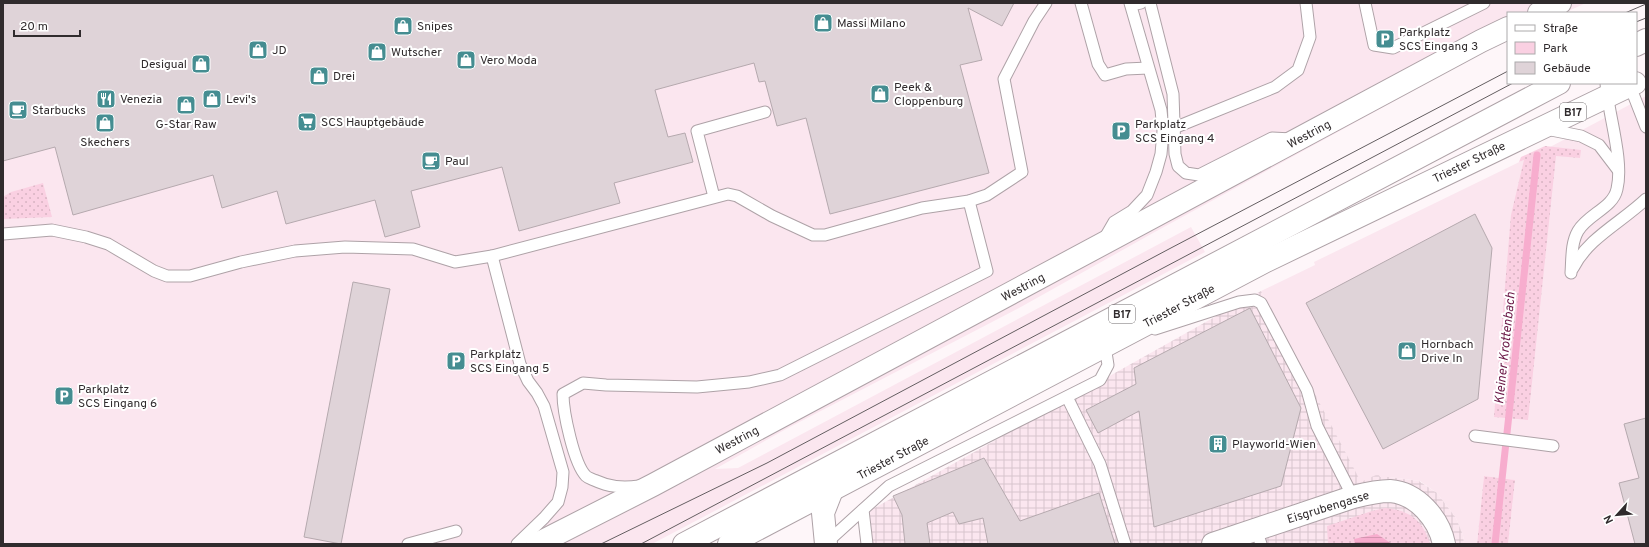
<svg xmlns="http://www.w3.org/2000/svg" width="1649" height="547" font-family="Overpass,sans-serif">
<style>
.built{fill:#fbe6ef}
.industrial{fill:url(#industrial-grid)}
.green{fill:url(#green-dots)}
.water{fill:url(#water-rules)}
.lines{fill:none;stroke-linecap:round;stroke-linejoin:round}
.stream{stroke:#f7adce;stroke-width:7}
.building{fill:#dfd3d8;stroke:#b5a9ae}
.lane-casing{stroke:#aea2a7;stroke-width:13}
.street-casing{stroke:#aea2a7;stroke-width:24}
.primary-casing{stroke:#aea2a7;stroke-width:24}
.lane{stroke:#fff;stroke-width:11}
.street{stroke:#fff;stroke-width:22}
.primary{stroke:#fff;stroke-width:22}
.tram{stroke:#645e61;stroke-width:1}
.labels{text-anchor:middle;stroke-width:4;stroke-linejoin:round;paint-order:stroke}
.shield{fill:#fff;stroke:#6e6b6c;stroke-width:1}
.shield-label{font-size:11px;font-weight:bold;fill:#302b2d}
.poi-label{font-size:12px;fill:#302b2d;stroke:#fff;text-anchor:start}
.street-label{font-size:12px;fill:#302b2d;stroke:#fff}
.water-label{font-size:13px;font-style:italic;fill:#6a1746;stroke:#fff}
</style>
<defs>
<pattern id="industrial-grid" width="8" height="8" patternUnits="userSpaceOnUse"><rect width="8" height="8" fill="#fbe6ef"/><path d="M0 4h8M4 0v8" fill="none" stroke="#d7c5cd"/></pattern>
<pattern id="green-dots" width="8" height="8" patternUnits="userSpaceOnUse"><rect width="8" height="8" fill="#fad0e2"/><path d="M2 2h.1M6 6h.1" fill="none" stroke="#d7b3c2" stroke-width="1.8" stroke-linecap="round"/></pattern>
<pattern id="water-rules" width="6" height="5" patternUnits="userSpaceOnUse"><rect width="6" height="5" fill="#f7adce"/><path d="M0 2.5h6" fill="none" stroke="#d495b1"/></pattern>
</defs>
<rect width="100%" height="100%" fill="#fef6f9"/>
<g class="built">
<polygon points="3,3 1586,3 1564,13 1508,13 1508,39 1153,233 1019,308 788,428 715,469 738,468 1191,227 1205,252 652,544 3,544"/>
<polygon points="1646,96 1646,544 1508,544 1515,480 1484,476 1477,544 1464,544 1463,535 1456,518 1437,493 1420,481 1389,477 1380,477 1361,483 1261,291 1315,265 1314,262 1552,146"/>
</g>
<polygon class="industrial" points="1261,291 1361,482 1378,474 1380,477 1389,477 1419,481 1437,493 1456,518 1463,535 1464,544 865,544 862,515"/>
<g class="green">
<polygon points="1545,146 1581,150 1580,158 1556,156 1528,420 1494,417 1511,215 1524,160 1519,162 1521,157"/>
<polygon points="43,183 52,217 3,219 3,197 11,192"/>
<polygon points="1484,476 1515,480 1508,544 1477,544"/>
<path d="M1385,508c24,2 38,12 45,36h-38l-1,-1 -36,-4v5h-27l-1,-18 45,-15z"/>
</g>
<polygon class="water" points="1377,534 1392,544 1355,544 1354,539"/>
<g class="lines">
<polyline class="stream" points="1495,544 1537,155"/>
</g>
<g class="building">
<polygon points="3,3 1014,3 1002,26 968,8 982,60 960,65 989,173 830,214 806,118 777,126 765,81 759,82 754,63 655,90 668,137 685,133 693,162 614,183 620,203 519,231 502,167 411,191 420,227 385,237 375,200 286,224 277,191 222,208 213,175 73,215 55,147 3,161"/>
<polygon points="1475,214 1492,248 1478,399 1383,449 1306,303"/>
<polygon points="353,282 390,289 341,544 304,537"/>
<polygon points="1250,308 1301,408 1281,486 1154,527 1139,411 1098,433 1086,410 1136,384 1134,368"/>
<polygon points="1646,418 1646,544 1635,544 1619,483 1639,478 1624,424"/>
<polygon points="984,458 1020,521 1099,493 1115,544 988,544 983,518 959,524 953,512 927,523 930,544 905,544 902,515 893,496"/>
</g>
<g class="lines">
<g class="lane-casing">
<g id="lane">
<polyline points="1081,3 1098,64 1105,75 1126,69 1148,68"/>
<polyline points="1150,3 1173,94 1175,154 1178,166 1186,173 1199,175 1272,138 1292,139"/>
<polyline points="1365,3 1374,45 1393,48 1484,3"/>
<polyline points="1131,5 1141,3"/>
<polyline points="1627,83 1630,86 1646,127"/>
<polyline points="1546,129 1581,136 1599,145 1618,170"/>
<polyline points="1169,130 1275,87 1298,70 1310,37 1306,3"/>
<polyline points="714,197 697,131 765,112"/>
<polyline points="3,234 52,230 86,237 108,244 154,271 167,276 190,276 241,262 295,251 345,247 413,249 455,262 492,256 728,194 737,196 772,216 813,235 825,235 922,208 969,201 987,195 1022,172 1004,79 1034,21 1046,3"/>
<polyline points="1103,241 1114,222 1132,211 1147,195 1156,172 1161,154 1163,131 1161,110 1130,3"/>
<polyline points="492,256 520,364 528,381 537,393 544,406 563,472 562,487 558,502 544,518 517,544"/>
<path d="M1573,268c15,-30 49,-46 73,-69"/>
<path d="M1571,273c1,-14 0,-30 7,-42 10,-17 35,-23 39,-42 7,-29 -9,-75 -11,-106"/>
<polyline points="1155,329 1239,302 1255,300 1261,303 1307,390 1317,426 1353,497"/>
<polyline points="1067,397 1100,464 1125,544"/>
<polyline points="1475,436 1553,446"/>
<path d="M639,486c-17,2 -30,1 -45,-6 -2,-1 -6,-2 -8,-4 -12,-12 -23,-64 -23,-82l20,-11 23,2 91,2 52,-5 31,-7 207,-104 -18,-70"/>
<polyline points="863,510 867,544"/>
<polyline points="1256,529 1261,544"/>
<polyline points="408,544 456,531"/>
<polyline points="825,544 889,486 1100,380 1108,365 1105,346 1107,345"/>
</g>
</g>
<g class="street-casing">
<g id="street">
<polyline points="1539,13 1560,3"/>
<polyline points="537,544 653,485 1481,41 1508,28"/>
<polyline points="826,544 823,513 832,490"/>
<path d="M1213,544l140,-47c12,-3 24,-6 37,-6 27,2 49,28 54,53"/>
</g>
</g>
<g class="primary-casing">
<g id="primary">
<polyline points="1636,45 1646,40"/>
<polyline points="684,544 1559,83"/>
<polyline points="729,544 1266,261 1635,83"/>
</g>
</g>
<use href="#lane" class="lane"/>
<use href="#street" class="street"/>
<use href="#primary" class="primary"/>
<g class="tram">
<polyline points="1625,13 1646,4"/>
<polyline points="1636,22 1646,18"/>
<polyline points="601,544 767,463 1169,249 1508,71"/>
<polyline points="641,544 1513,83"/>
</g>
</g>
<defs>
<g id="shop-square" transform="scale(1)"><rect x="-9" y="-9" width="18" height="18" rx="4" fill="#458d91" stroke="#fff"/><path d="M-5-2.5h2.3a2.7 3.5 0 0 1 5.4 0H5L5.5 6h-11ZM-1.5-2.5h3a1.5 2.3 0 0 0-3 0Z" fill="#fff"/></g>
<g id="parking-square" transform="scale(1)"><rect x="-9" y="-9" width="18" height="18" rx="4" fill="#458d91" stroke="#fff"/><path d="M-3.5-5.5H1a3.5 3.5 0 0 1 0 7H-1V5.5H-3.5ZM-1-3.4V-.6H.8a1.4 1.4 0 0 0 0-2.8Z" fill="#fff"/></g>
<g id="restaurant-square" transform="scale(1)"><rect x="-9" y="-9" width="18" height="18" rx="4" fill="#458d91" stroke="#fff"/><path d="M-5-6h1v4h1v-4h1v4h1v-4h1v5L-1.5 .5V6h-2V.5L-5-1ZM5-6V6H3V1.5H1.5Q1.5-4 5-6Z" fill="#fff"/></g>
<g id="cafe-square" transform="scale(1)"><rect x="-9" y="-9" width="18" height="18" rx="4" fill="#458d91" stroke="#fff"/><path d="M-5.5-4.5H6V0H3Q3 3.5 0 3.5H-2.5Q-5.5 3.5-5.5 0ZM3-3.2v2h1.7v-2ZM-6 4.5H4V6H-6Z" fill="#fff"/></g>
<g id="supermarket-square" transform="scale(1)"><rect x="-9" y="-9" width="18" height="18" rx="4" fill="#458d91" stroke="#fff"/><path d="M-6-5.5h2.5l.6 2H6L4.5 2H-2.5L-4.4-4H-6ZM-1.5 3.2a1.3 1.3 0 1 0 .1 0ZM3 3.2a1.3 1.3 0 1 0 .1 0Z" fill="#fff"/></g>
<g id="building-square" transform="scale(1)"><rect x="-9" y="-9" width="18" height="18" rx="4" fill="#458d91" stroke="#fff"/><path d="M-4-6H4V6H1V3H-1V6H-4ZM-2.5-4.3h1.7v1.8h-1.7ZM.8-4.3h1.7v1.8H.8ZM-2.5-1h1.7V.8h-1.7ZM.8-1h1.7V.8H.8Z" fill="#fff"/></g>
</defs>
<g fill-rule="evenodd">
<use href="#shop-square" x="823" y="23"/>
<use href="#shop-square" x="403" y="26"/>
<use href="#parking-square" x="1385" y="39"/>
<use href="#shop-square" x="258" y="50"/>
<use href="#shop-square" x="377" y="52"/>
<use href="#shop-square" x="466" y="60"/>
<use href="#shop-square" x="201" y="64"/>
<use href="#shop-square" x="319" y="76"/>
<use href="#shop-square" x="880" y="94"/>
<use href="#restaurant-square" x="106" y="99"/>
<use href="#shop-square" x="212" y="99"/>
<use href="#shop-square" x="186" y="105"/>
<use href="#cafe-square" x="18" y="110"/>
<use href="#supermarket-square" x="307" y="122"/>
<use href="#shop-square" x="105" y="123"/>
<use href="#parking-square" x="1121" y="131"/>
<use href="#cafe-square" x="431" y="161"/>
<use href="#shop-square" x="1407" y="351"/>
<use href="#parking-square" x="456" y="361"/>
<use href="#parking-square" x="64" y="396"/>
<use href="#building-square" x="1218" y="444"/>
</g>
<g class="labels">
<g class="shield">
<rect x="1560" y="103" width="26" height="18" rx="3"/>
<rect x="1109" y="305" width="26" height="18" rx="3"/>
</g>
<g class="shield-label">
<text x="1573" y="116">B17</text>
<text x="1122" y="318">B17</text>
</g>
<g class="poi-label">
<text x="837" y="27">Massi Milano</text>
<text x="417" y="30">Snipes</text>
<text x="1399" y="36">Parkplatz<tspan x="1399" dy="14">SCS Eingang 3</tspan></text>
<text x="272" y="54">JD</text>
<text x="391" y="56">Wutscher</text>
<text x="480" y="64">Vero Moda</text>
<text x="187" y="68" text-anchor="end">Desigual</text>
<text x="333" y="80">Drei</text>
<text x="894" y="91">Peek &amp;<tspan x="894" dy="14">Cloppenburg</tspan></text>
<text x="120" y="103">Venezia</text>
<text x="226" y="103">Levi's</text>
<text x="32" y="114">Starbucks</text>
<text x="321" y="126">SCS Hauptgebäude</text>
<text x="186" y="128" text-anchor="middle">G-Star Raw</text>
<text x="1135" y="128">Parkplatz<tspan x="1135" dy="14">SCS Eingang 4</tspan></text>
<text x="105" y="146" text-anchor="middle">Skechers</text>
<text x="445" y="165">Paul</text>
<text x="1421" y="348">Hornbach<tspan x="1421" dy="14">Drive In</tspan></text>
<text x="470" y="358">Parkplatz<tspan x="470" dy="14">SCS Eingang 5</tspan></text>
<text x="78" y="393">Parkplatz<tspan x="78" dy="14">SCS Eingang 6</tspan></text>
<text x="1232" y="448">Playworld-Wien</text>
</g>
<g class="street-label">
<text transform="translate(1309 134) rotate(-28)" y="4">Westring</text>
<text transform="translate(1469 162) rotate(-26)" y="4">Triester Straße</text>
<text transform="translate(1023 287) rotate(-28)" y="4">Westring</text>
<text transform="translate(1179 306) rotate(-28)" y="4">Triester Straße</text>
<text transform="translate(737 440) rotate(-28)" y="4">Westring</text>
<text transform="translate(893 458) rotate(-28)" y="4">Triester Straße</text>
<text transform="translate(1328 507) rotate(-17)" y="4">Eisgrubengasse</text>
</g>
<g class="water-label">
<text transform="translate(1504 348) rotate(-84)" y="5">Kleiner Krottenbach</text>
</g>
</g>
<rect width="1649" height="547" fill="none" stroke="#302b2d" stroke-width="8"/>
<rect x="1507" y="12" width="130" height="72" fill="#ffffff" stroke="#acaaab"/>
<rect x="1515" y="25" width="20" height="6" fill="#ffffff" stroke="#acaaab"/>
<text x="1543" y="32" font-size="12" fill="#302b2d">Straße</text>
<rect x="1515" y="42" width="20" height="12" fill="#fad0e2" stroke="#acaaab"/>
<text x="1543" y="52" font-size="12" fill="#302b2d">Park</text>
<rect x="1515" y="62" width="20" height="12" fill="#dfd3d8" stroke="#acaaab"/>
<text x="1543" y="72" font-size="12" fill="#302b2d">Gebäude</text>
<g transform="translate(1617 515) rotate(243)" stroke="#ffffff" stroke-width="3" paint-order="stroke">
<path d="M0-3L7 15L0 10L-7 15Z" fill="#302b2d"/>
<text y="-6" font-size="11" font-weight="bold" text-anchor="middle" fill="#302b2d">N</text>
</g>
<path d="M14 30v6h66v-6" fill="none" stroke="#302b2d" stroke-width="2"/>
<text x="20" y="30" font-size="12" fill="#302b2d" stroke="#ffffff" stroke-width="3" paint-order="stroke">20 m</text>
</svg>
